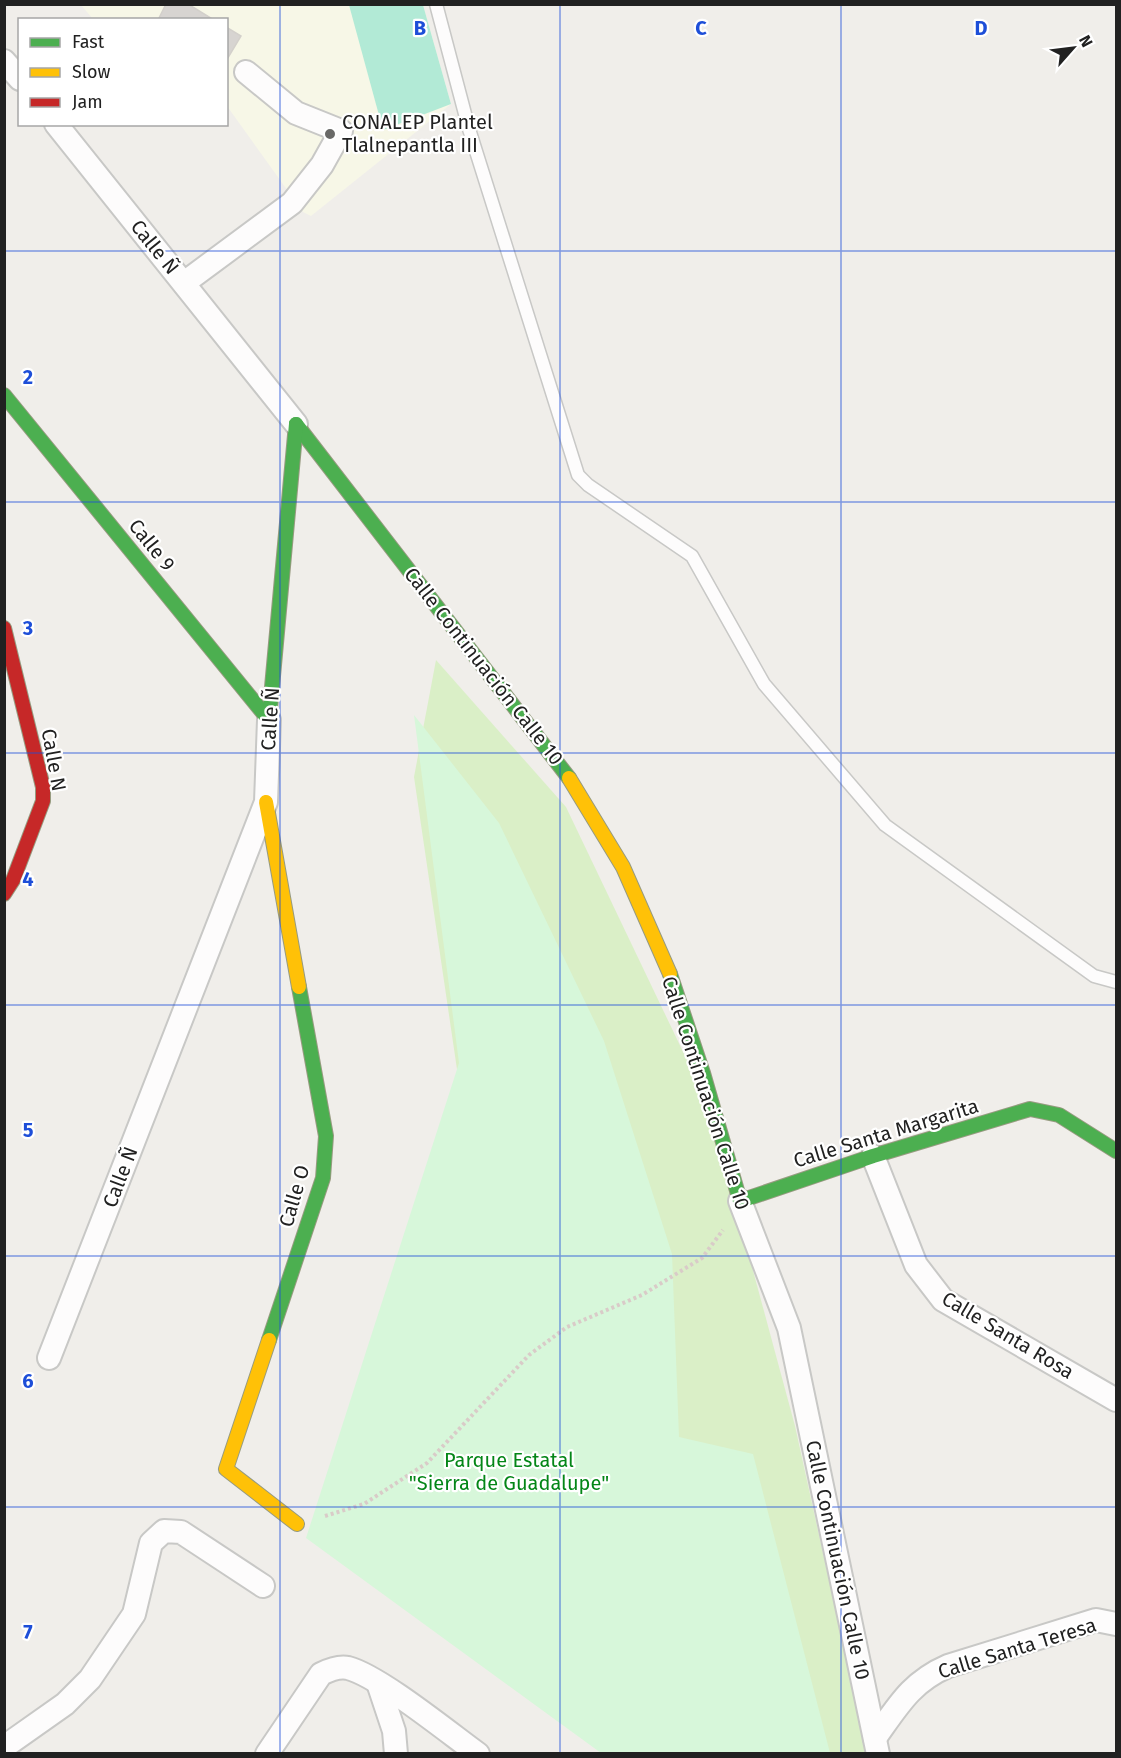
<svg xmlns="http://www.w3.org/2000/svg" width="1121" height="1758" font-family="'Fira Sans',sans-serif">
<style>
.education{fill:#f7f7e7}
.grass{fill:#daefc7}
.park{fill:#d7f7da}
.pitch{fill:#b2ead6}
.building{fill:#d7d4d1;stroke:#d3d0cb;stroke-width:1.5}
.lines{fill:none;stroke-linecap:round;stroke-linejoin:round}
.lane-casing{stroke:#c8c8c6;stroke-width:15}
.street-casing{stroke:#c8c8c6;stroke-width:26}
.fast-casing{stroke:#979b80;stroke-width:16}
.slow-casing{stroke:#979b80;stroke-width:16}
.jam-casing{stroke:#979b80;stroke-width:16}
.path{stroke:#d9cbc8;stroke-width:4;stroke-dasharray:3 3;stroke-linecap:butt}
.lane{stroke:#fdfcfc;stroke-width:12}
.street{stroke:#fdfcfc;stroke-width:22}
.fast{stroke:#4caf50;stroke-width:14}
.slow{stroke:#ffc107;stroke-width:14}
.jam{stroke:#c62828;stroke-width:14}
.grid{fill:none;stroke:#1d4ed8;stroke-width:1.5;stroke-opacity:0.55}
.poi-dot{fill:#696967;stroke:#fff;stroke-width:2}
.labels{text-anchor:middle;stroke-width:4.5;stroke-linejoin:round;paint-order:stroke}
.poi-label{font-size:20px;fill:#212121;stroke:#fff;text-anchor:start}
.street-label{font-size:20px;fill:#212121;stroke:#fff}
.park-label{font-size:20px;fill:#048617;stroke:#fff}
.grid-label{font-size:20px;text-anchor:middle;font-weight:bold;fill:#1d4ed8;stroke:#fff;stroke-width:4.5;stroke-linejoin:round;paint-order:stroke}
</style>
<rect width="100%" height="100%" fill="#f0eeea"/>
<polygon class="education" points="81,5 423,5 451,104 311,216 303,212 227,106 226,20 93,19"/>
<polygon class="grass" points="436,660 566,807 708,1104 795,1426 867,1753 614,1753 464,1117 414,777"/>
<polygon class="park" points="414,715 499,823 604,1041 672,1254 679,1437 753,1454 830,1753 601,1753 306,1538 459,1063"/>
<polygon class="pitch" points="349,5 423,5 451,104 383,130"/>
<g class="building">
<polygon points="166,4 188,4 214,20 158,20"/>
<polygon points="226,27 241,36 226,61"/>
</g>
<g class="lines">
<g class="lane-casing">
<polyline id="lane" points="436,4 469,129 578,475 588,485 692,556 764,684 885,825 1094,976 1116,982"/>
</g>
<g class="street-casing">
<g id="street">
<polyline points="4,61 20,79"/>
<polyline points="56,124 296,424"/>
<polyline points="184,283 292,203 322,165 341,131 296,113 246,72"/>
<polyline points="873,1156 916,1265 943,1300 1116,1400"/>
<polyline points="740,1201 789,1328 878,1754"/>
<polyline points="49,1358 266,802 269,720"/>
<polyline points="378,1683 394,1731 396,1754"/>
<path d="M875,1738c23,-32 36,-56 73,-72l148,-46 20,4"/>
<polyline points="4,1747 65,1704 90,1679 134,1614 151,1543 164,1531 181,1532 263,1586"/>
<path d="M267,1754l54,-80c8,-4 18,-8 27,-6 31,8 101,65 130,86"/>
</g>
</g>
<g class="fast-casing">
<g id="fast">
<polyline points="4,395 269,720"/>
<polyline points="296,424 569,778"/>
<polyline points="269,720 296,424"/>
<polyline points="670,974 703,1073 740,1201 873,1156 1030,1109 1059,1115 1116,1151"/>
<polyline points="269,1340 323,1178 326,1136 299,987"/>
</g>
</g>
<g class="slow-casing">
<g id="slow">
<polyline points="569,778 623,867 670,974"/>
<polyline points="266,802 299,987"/>
<polyline points="269,1340 226,1469 297,1524"/>
</g>
</g>
<g class="jam-casing">
<polyline id="jam" points="4,628 43,787 43,801 13,880 4,894"/>
</g>
<polyline class="path" points="325,1516 364,1504 427,1463 529,1355 567,1327 642,1295 702,1258 723,1230"/>
<use href="#lane" class="lane"/>
<use href="#street" class="street"/>
<use href="#fast" class="fast"/>
<use href="#slow" class="slow"/>
<use href="#jam" class="jam"/>
</g>
<path class="grid" d="M280,4v1750M560,4v1750M841,4v1750M4,251h1112M4,502h1112M4,753h1112M4,1005h1112M4,1256h1112M4,1507h1112"/>
<circle class="poi-dot" cx="330" cy="134" r="6"/>
<g class="labels">
<g class="poi-label">
<text x="342" y="129">CONALEP Plantel<tspan x="342" dy="23">Tlalnepantla III</tspan></text>
</g>
<g class="street-label">
<text transform="translate(155 247) rotate(51)" y="7">Calle Ñ</text>
<text transform="translate(152 545) rotate(51)" y="7">Calle 9</text>
<text transform="translate(484 666) rotate(52)" y="7">Calle Continuación Calle 10</text>
<text transform="translate(270 719) rotate(-86)" y="7">Calle Ñ</text>
<text transform="translate(54 760) rotate(80)" y="7">Calle N</text>
<text transform="translate(706 1093) rotate(72)" y="7">Calle Continuación Calle 10</text>
<text transform="translate(886 1133) rotate(-17)" y="7">Calle Santa Margarita</text>
<text transform="translate(120 1177) rotate(-69)" y="7">Calle Ñ</text>
<text transform="translate(294 1196) rotate(-74)" y="7">Calle O</text>
<text transform="translate(1008 1335) rotate(31)" y="7">Calle Santa Rosa</text>
<text transform="translate(838 1560) rotate(78)" y="7">Calle Continuación Calle 10</text>
<text transform="translate(1017 1648) rotate(-17)" y="7">Calle Santa Teresa</text>
</g>
<g class="park-label">
<text x="509" y="1467">Parque Estatal<tspan x="509" dy="23">"Sierra de Guadalupe"</tspan></text>
</g>
</g>
<g class="grid-label">
<text x="420" y="35">B</text>
<text x="701" y="35">C</text>
<text x="981" y="35">D</text>
<text x="28" y="384">2</text>
<text x="28" y="635">3</text>
<text x="28" y="886">4</text>
<text x="28" y="1137">5</text>
<text x="28" y="1388">6</text>
<text x="28" y="1639">7</text>
</g>
<rect width="1121" height="1758" fill="none" stroke="#212121" stroke-width="12"/>
<rect x="18" y="18" width="210" height="108" fill="#ffffff" stroke="#a6a6a6" stroke-width="1.5"/>
<rect x="30" y="38" width="30" height="9" fill="#4caf50" stroke="#a6a6a6" stroke-width="1.5"/>
<text x="72" y="48" font-size="18" fill="#212121">Fast</text>
<rect x="30" y="68" width="30" height="9" fill="#ffc107" stroke="#a6a6a6" stroke-width="1.5"/>
<text x="72" y="78" font-size="18" fill="#212121">Slow</text>
<rect x="30" y="98" width="30" height="9" fill="#c62828" stroke="#a6a6a6" stroke-width="1.5"/>
<text x="72" y="108" font-size="18" fill="#212121">Jam</text>
<g transform="translate(1073 48) rotate(62)" stroke="#ffffff" stroke-width="4.5" paint-order="stroke">
<path d="M0-4.5L10 22L0 15L-10 22Z" fill="#212121"/>
<text y="-9" font-size="16" font-weight="bold" text-anchor="middle" fill="#212121">N</text>
</g>
</svg>
